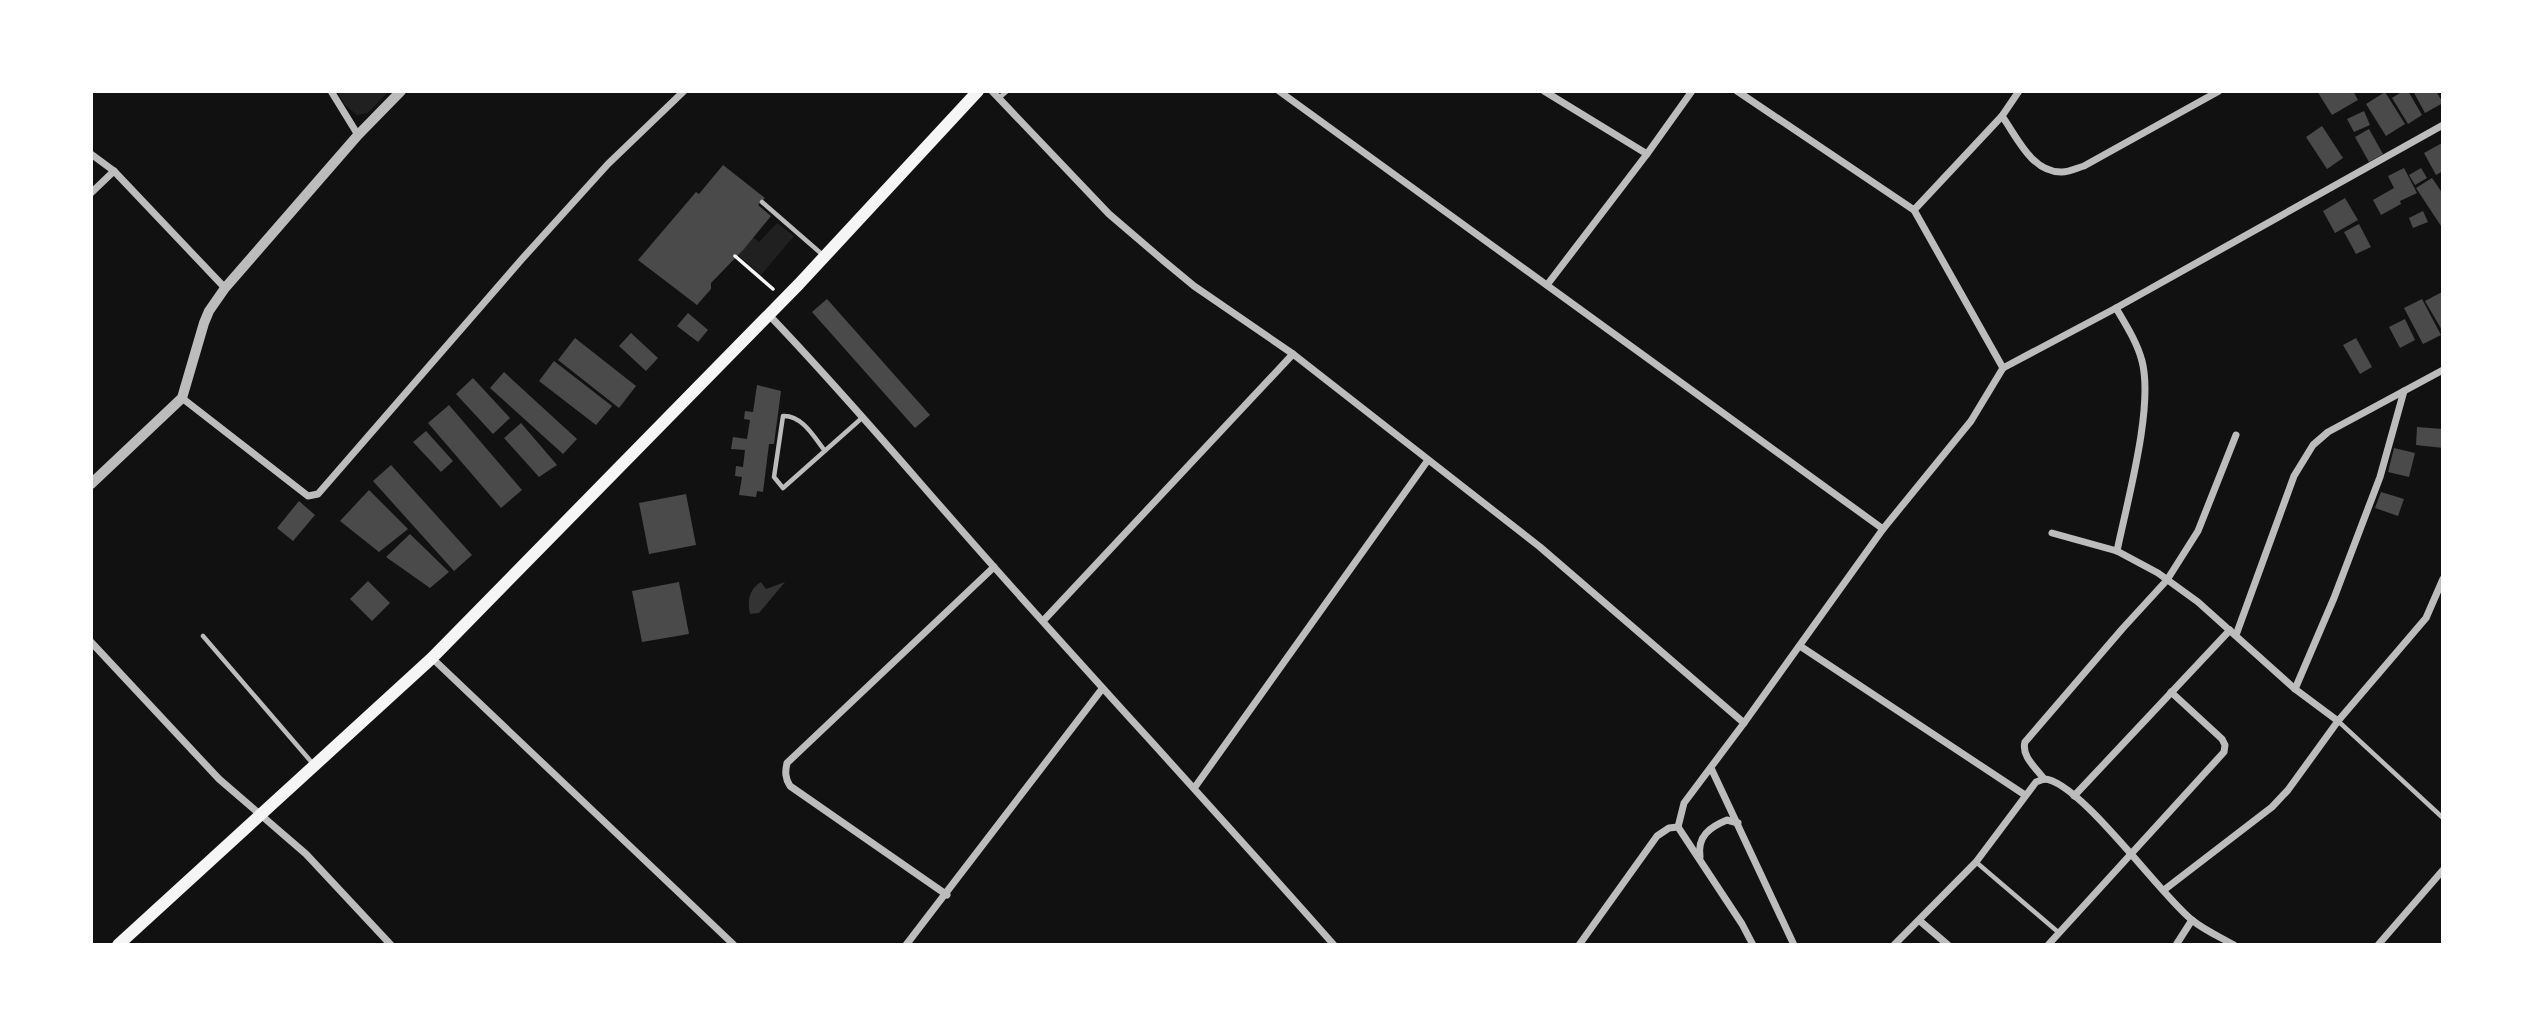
<svg xmlns="http://www.w3.org/2000/svg" width="2534" height="1036" font-family="Barlow,sans-serif">
<style>
.green{fill:#202020}
.water{fill:#333}
.building{fill:#4a4a4a}
.lines{fill:none;stroke-linecap:round;stroke-linejoin:round}
.path{stroke:#f5f5f5;stroke-width:3.5}
.service{stroke:#bcbcbc;stroke-width:4.5}
.minor{stroke:#bcbcbc;stroke-width:7}
.tertiary{stroke:#bcbcbc;stroke-width:10}
.secondary{stroke:#f5f5f5;stroke-width:12}
</style>
<rect width="100%" height="100%" fill="#111"/>
<g class="green">
<polygon points="337,91 389,91 368,113 357,115 345,105"/>
<polygon points="777,223 794,236 761,275 738,255 752,236 759,242"/>
</g>
<path class="water" d="M761,582l5,7 19,-7 -26,31 -9,1c-3,-14 -1,-24 11,-32z"/>
<g class="building">
<polygon points="2317,91 2353,91 2358,100 2332,115"/>
<polygon points="2403,91 2408,91 2422,115 2408,124 2392,98"/>
<polygon points="2413,91 2436,91 2443,103 2425,113"/>
<polygon points="2385,92 2405,124 2386,136 2366,104"/>
<polygon points="2364,111 2370,125 2354,132 2347,119"/>
<polygon points="2322,126 2343,158 2327,169 2306,137"/>
<polygon points="2369,129 2383,154 2369,162 2355,137"/>
<polygon points="2442,143 2443,171 2436,175 2424,153"/>
<polygon points="723,165 765,198 758,205 771,216 744,249 711,283 711,289 697,305 638,260 696,192 699,194"/>
<polygon points="2404,168 2417,193 2400,201 2401,204 2381,215 2373,200 2394,188 2388,176"/>
<polygon points="2421,168 2427,178 2415,185 2409,175"/>
<polygon points="2432,178 2443,194 2443,229 2416,188"/>
<polygon points="2345,198 2358,220 2335,233 2323,211"/>
<polygon points="2423,211 2428,222 2413,228 2409,218"/>
<polygon points="2359,224 2371,247 2356,254 2344,232"/>
<polygon points="2442,292 2443,294 2443,332 2425,301"/>
<polygon points="827,299 930,415 915,428 812,312"/>
<polygon points="2422,299 2441,335 2423,344 2404,308"/>
<polygon points="688,313 708,330 698,342 677,326"/>
<polygon points="2405,319 2415,340 2400,348 2389,327"/>
<polygon points="631,333 658,358 646,371 619,346"/>
<polygon points="575,338 636,386 619,408 558,360"/>
<polygon points="2356,338 2372,367 2360,374 2343,345"/>
<polygon points="554,361 612,406 596,425 539,381"/>
<polygon points="504,372 577,439 563,454 490,388"/>
<polygon points="473,378 510,418 493,434 456,394"/>
<polygon points="757,385 781,391 774,444 769,444 763,492 757,491 756,497 739,495 742,477 735,476 736,466 743,467 745,450 731,449 733,437 747,439 750,420 744,419 745,411 753,412"/>
<polygon points="449,405 522,490 501,508 428,423"/>
<polygon points="521,423 557,465 539,477 504,438"/>
<polygon points="2417,427 2443,429 2443,448 2416,445"/>
<polygon points="426,431 453,461 441,472 413,442"/>
<polygon points="2394,448 2415,453 2409,477 2388,472"/>
<polygon points="391,465 472,555 454,571 373,481"/>
<polygon points="369,490 408,529 379,552 340,521"/>
<polygon points="2381,492 2404,499 2398,516 2375,508"/>
<polygon points="686,494 696,545 649,554 639,503"/>
<polygon points="299,501 315,515 293,541 277,528"/>
<polygon points="410,534 449,572 430,588 386,557"/>
<polygon points="368,581 390,603 372,621 350,599"/>
<polygon points="679,582 689,634 642,642 632,591"/>
</g>
<g class="lines">
<polyline class="path" points="735,256 773,289"/>
<g class="service">
<polyline points="999,98 1007,91"/>
<polyline points="762,202 824,256"/>
<path d="M825,451c-11,-14 -23,-36 -42,-35l-9,61 9,11 80,-71"/>
<polyline points="203,636 314,765"/>
<polyline points="2338,721 2443,818"/>
<polyline points="1976,862 2058,932"/>
</g>
<g class="minor">
<polyline points="331,91 358,135"/>
<polyline points="992,91 1109,214 1165,262 1194,286 1293,354 1540,547 1744,723"/>
<polyline points="1279,91 1883,529"/>
<polyline points="1544,91 1647,154"/>
<polyline points="1737,91 1914,210 2003,368"/>
<path d="M2002,116c15,21 30,57 60,56 7,0 15,-4 22,-6l135,-75"/>
<polyline points="91,154 114,171 225,288"/>
<polyline points="91,193 114,171"/>
<polyline points="1914,210 2002,116 2019,91"/>
<polyline points="1547,285 1647,154 1692,91"/>
<path d="M2116,308c10,17 21,34 26,53 12,46 -15,141 -25,190"/>
<path d="M768,314c79,82 151,169 226,253 113,127 228,251 340,378"/>
<polyline points="2003,368 2116,308 2443,125"/>
<polyline points="182,398 308,496 318,494 522,259 608,164 684,91"/>
<polyline points="2052,533 2117,551 2158,573 2198,602 2295,689 2338,721"/>
<polyline points="1043,621 1293,354"/>
<polyline points="2236,635 2294,476 2313,445 2328,432 2443,370"/>
<polyline points="91,642 219,779 306,854 391,945"/>
<polyline points="1800,646 2025,795"/>
<polyline points="432,658 734,945"/>
<polyline points="2295,689 2334,598 2380,477 2404,391"/>
<polyline points="1711,768 1794,945"/>
<path d="M2044,779c-8,-11 -23,-23 -19,-37l98,-114 44,-48 31,-49 38,-96"/>
<path d="M2044,779c35,1 117,117 148,141 12,10 28,17 42,25"/>
<polyline points="1195,787 1428,460"/>
<polyline points="2074,796 2230,630"/>
<polyline points="1678,827 1684,803 1744,723 1883,529 1971,421 2003,368"/>
<polyline points="1678,827 1742,924 1753,945"/>
<path d="M1700,857c-3,-21 10,-30 27,-37l11,3"/>
<polyline points="2164,890 2272,807 2288,790 2338,721 2426,618 2443,579"/>
<path d="M947,895l-157,-109c-5,-8 -5,-14 -3,-23l207,-196"/>
<polyline points="1920,921 1948,945"/>
<polyline points="906,945 1102,689"/>
<polyline points="1579,945 1657,836 1669,828 1678,827"/>
<polyline points="1894,945 1976,862 2036,782 2044,779"/>
<polyline points="2048,945 2224,752 2225,745 2222,739 2171,692"/>
<polyline points="2176,945 2192,920"/>
<polyline points="2378,945 2443,870"/>
</g>
<polyline class="tertiary" points="91,484 182,398 204,323 209,311 225,288 358,135 401,91"/>
<polyline class="secondary" points="118,945 432,658 799,284 978,91"/>
</g>
<rect width="2534" height="1036" fill="none" stroke="#ffffff" stroke-width="186"/>
</svg>
